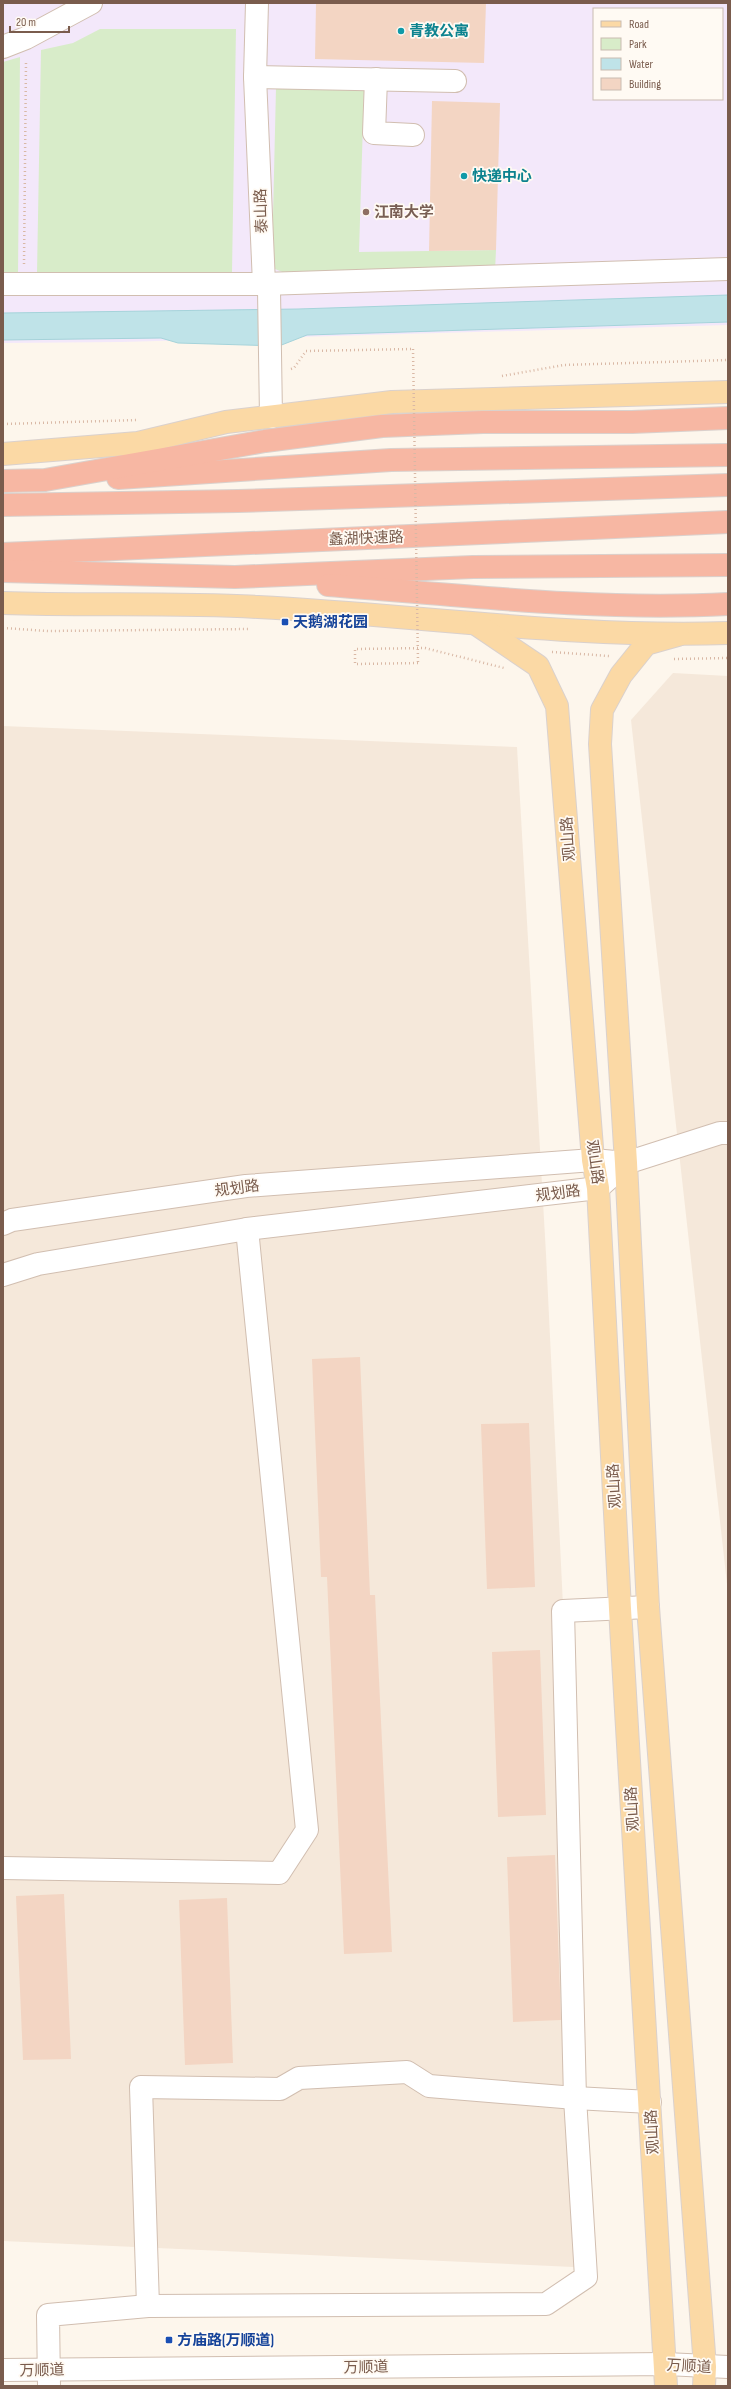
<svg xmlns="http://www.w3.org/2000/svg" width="731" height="2389" font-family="'Sofia Sans Condensed','Noto Sans SC',sans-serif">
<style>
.residential{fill:#f5e8da}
.education{fill:#f3e8fa;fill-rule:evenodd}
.green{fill:#d8ecc9}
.water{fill:#bfe3e8;stroke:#a5d3da}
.building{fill:#f3d5c3}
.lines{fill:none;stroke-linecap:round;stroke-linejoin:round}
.minor-casing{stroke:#d1beb0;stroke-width:24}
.major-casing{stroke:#dad1cd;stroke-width:24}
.highway-casing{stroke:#dad1cd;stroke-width:24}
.path{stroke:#d9b8a5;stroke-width:2.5;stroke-dasharray:1 3;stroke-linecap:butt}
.minor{stroke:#fff;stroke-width:22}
.major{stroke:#fbd9a5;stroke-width:22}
.highway{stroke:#f7b7a3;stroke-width:22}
.path-bridge{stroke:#d9b8a5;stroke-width:2.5;stroke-dasharray:1 3;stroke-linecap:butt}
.culture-dot{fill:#0f9aa8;stroke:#fffaf3;stroke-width:1.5}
.education-dot{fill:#8d6e63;stroke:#fffaf3;stroke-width:1.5}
.transit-dot{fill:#1a4fb4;stroke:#fffaf3;stroke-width:1.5}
.labels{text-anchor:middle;stroke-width:3.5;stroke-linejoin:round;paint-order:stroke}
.culture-label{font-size:15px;font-weight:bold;fill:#0d838f;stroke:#fffaf3;text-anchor:start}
.street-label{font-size:15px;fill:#7a5c4d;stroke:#fffaf3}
.education-label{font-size:15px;font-weight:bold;fill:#785e54;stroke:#fffaf3;text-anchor:start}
.transit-label{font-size:15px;font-weight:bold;fill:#164399;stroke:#fffaf3;text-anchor:start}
</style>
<rect width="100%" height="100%" fill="#fdf6ec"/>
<g class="residential">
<polygon points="673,673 728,676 728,1593 631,720"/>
<polygon points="3,726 517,747 546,1254 595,2268 3,2241"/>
</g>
<path class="education" d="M3,3h725v322l-607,17 -118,1zM594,9h128v90h-128z"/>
<g class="green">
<polygon points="100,29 236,29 232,272 37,273 41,50 73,43"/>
<polygon points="20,57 18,274 3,274 3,62"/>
<polygon points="276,88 364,90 359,252 496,250 495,271 285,273 275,269 272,259"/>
</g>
<polygon class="water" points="728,295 728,322 307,335 279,346 178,343 161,338 3,340 3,313 298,309"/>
<g class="building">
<polygon points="316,3 486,3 484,63 315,59"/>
<polygon points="432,101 500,103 496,250 429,251"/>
<polygon points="360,1357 370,1595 375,1595 392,1952 344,1954 327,1577 321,1577 312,1359"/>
<polygon points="529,1423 535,1587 487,1589 481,1424"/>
<polygon points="540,1650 546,1815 498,1817 492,1652"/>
<polygon points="555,1855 561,2020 513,2022 507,1857"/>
<polygon points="64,1894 71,2059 23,2060 16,1896"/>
<polygon points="227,1898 233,2063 185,2065 179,1900"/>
</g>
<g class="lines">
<g class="minor-casing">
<g id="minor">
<polyline points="257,3 255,77 264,284 269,290 271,417"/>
<polyline points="3,47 26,38 91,3"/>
<polyline points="255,77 455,81"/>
<polyline points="376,79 374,133 413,135"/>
<polyline points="3,284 264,284 728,269"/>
<polyline points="3,1224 12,1220 246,1186 593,1160 626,1163 720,1133 728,1133"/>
<polyline points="3,1275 38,1264 247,1229 598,1188 626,1163"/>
<polyline points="3,1868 279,1873 307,1830 247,1229"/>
<polyline points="148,2306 141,2087 280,2089 299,2078 407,2072 429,2086 575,2098 650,2102"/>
<polyline points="3,2370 666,2364 728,2367"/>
<polyline points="49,2386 48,2315 148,2306 546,2304 586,2277 575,2098 563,1611 648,1607"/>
</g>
</g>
<g class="major-casing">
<g id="major">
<polyline points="3,454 138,443 226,422 392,402 728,392"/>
<path d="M3,603c85,3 170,-1 255,4 157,8 313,31 470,26"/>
<polyline points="476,624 538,666 557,706 593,1160 598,1188 620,1609 666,2386"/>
<polyline points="678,635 646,644 621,675 602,710 600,744 626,1163 648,1607 705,2367 704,2386"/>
</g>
</g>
<g class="highway-casing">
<g id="highway">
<polyline points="118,478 391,460 728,455"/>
<polyline points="3,481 45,480 265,441 382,426 483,422 632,422 728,418"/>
<polyline points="3,505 238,501 728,485"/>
<polyline points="3,554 728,522"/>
<polyline points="3,571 235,577 473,567 728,565"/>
<path d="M328,585c133,10 267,26 400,19"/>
</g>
</g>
<g class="path">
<polyline points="24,264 26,61"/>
<polyline points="291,369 294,368 306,351 413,349"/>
<polyline points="502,376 564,365 728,360"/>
<polyline points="3,424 138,420"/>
<polyline points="3,628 48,631 250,629"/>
<polyline points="552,652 609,656"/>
<polyline points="674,659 728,658"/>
<polyline points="418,663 355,664 355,649 425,648 504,668"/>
</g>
<use href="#minor" class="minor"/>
<use href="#major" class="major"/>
<use href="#highway" class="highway"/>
<polyline class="path-bridge" points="413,349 418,663"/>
</g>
<g class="culture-dot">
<circle cx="401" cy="31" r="4"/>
<circle cx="464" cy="176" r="4"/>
</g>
<circle class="education-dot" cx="366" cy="212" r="4"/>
<g class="transit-dot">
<rect x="281" y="618" width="8" height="8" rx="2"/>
<rect x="165" y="2336" width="8" height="8" rx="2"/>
</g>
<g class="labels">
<g class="culture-label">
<text x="409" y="36">青教公寓</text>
<text x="472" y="181">快递中心</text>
</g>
<g class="street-label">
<text transform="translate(261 211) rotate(-92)" y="5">泰山路</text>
<text transform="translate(366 538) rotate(-2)" y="5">蠡湖快速路</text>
<text transform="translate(568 839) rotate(-94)" y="5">观山路</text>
<text transform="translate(595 1162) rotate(82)" y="5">观山路</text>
<text transform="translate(237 1188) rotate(-7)" y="5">规划路</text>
<text transform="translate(558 1193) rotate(-7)" y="5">规划路</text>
<text transform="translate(614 1486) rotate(-93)" y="5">观山路</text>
<text transform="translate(632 1809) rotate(-93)" y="5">观山路</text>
<text transform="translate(652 2132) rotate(-93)" y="5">观山路</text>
<text transform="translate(689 2366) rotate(3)" y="5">万顺道</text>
<text transform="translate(366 2367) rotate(-1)" y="5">万顺道</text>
<text transform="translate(42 2370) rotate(-1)" y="5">万顺道</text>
</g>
<g class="education-label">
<text x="374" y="217">江南大学</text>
</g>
<g class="transit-label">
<text x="293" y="627">天鹅湖花园</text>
<text x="177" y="2345">方庙路(万顺道)</text>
</g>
</g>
<rect width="731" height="2389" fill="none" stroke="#7a5c4d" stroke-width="8"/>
<rect x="593" y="8" width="130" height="92" fill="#fffaf3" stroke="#cabbb1"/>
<rect x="601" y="21" width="20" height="6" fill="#fbd9a5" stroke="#cabbb1"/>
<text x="629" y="28" font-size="12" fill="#7a5c4d">Road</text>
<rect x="601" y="38" width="20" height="12" fill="#d8ecc9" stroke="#cabbb1"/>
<text x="629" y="48" font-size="12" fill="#7a5c4d">Park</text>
<rect x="601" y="58" width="20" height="12" fill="#bfe3e8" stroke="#cabbb1"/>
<text x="629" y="68" font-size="12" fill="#7a5c4d">Water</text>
<rect x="601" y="78" width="20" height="12" fill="#f3d5c3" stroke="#cabbb1"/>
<text x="629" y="88" font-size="12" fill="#7a5c4d">Building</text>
<path d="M10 26v6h59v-6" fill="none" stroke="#7a5c4d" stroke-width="2"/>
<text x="16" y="26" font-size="12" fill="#7a5c4d" stroke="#fffaf3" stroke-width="3" paint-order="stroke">20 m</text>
</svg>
